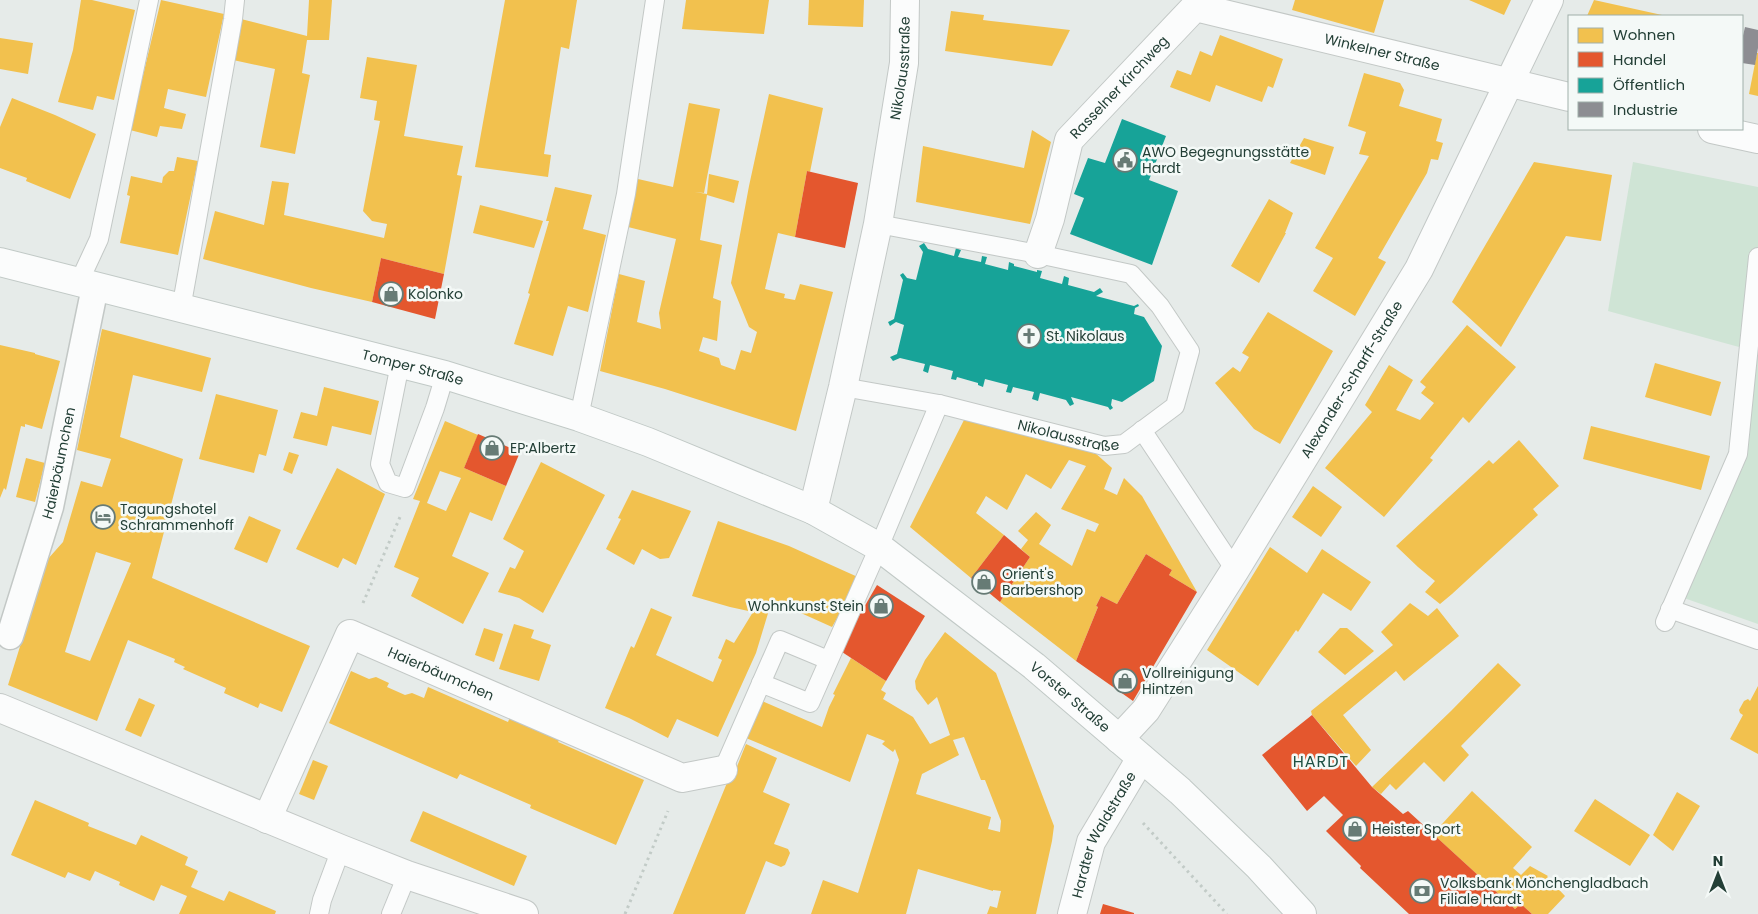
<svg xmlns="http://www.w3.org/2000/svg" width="1758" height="914" font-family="Poppins,sans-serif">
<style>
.green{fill:#cfe4d5}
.homes{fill:#f2c14e;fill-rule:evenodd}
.shops{fill:#e4572e}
.public{fill:#17a398}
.industry{fill:#8d8d92}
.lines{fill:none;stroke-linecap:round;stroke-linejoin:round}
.service-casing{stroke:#c3c8c6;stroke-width:20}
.pedestrian-casing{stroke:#c3c8c6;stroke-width:29}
.minor-casing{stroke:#c3c8c6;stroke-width:30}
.secondary-casing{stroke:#c1c9c6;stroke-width:30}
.path{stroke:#c2cbc7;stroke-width:3;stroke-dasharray:2.5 4;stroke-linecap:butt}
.service{stroke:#fbfcfc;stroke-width:18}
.pedestrian{stroke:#fbfcfc;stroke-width:26}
.minor{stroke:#fbfcfc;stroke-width:28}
.secondary{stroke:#fbfcfc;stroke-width:28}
.labels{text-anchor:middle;stroke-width:5;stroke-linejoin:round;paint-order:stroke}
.street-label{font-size:14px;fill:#233f36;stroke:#f4f9f7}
.poi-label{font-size:14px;fill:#233f36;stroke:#f4f9f7;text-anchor:start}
.quarter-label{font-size:16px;letter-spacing:1px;fill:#1f5143;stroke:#f4f9f7}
</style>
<rect width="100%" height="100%" fill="#e6ebe9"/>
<polygon class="green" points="1633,162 1758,187 1758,624 1684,598 1743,467 1757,349 1739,347 1608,311"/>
<g class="homes">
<polygon points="81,0 92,0 135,10 114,100 97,96 93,110 58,102 73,50"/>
<polygon points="161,0 224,14 206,97 168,89 164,108 186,114 182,129 160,126 157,137 130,130"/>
<polygon points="309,0 332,0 329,40 307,40 302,73 310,75 295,154 260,147 275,69 233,60 241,19 307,36"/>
<polygon points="505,0 577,0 569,49 561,47 544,154 551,155 548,177 475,167"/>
<polygon points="686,0 769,0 764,34 682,29"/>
<polygon points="809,0 864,0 863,27 808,25"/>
<polygon points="1295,0 1384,0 1374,33 1292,10"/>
<polygon points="1469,0 1511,0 1504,15"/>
<polygon points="1594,0 1662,15 1662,16 1587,16"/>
<polygon points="951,11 984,15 983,20 991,21 1070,30 1052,66 945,51"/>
<polygon points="1220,35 1283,59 1273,88 1268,86 1262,102 1216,85 1210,102 1170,87 1177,70 1191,75 1200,51 1212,56"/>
<polygon points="0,38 33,43 28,74 0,69"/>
<polygon points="1757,53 1758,53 1758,96 1749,94"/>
<polygon points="367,57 417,65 404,136 463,146 457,175 462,176 444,274 381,258 372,302 311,288 203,259 215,211 264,225 272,181 289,183 284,215 384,238 387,224 372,221 363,211 380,121 374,120 377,101 360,98"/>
<polygon points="1364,73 1400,83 1404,90 1399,106 1442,119 1436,141 1443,143 1438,160 1431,159 1427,173 1378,258 1386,262 1355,316 1313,291 1333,258 1315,248 1369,156 1359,154 1366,132 1348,126"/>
<polygon points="769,94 823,108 810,172 807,171 795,237 778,233 765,289 785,294 784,298 795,300 800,284 833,292 796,431 665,389 600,371 619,274 645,281 637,322 661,329 659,313 676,239 628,227 638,179 673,187 689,103 720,109 704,193 695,192 707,194 709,174 739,181 734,203 707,195 700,240 722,245 713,298 721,301 717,341 703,337 699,351 719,358 721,365 735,370 741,350 751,353 757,332 749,327 731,283 749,186"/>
<polygon points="12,98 55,115 96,134 70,199 26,181 27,178 0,168 0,127"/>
<polygon points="1032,130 1051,142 1030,224 916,202 923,146 1024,168"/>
<polygon points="1304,138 1334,147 1325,175 1290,163"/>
<polygon points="177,157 198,161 178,255 120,243 130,196 127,195 131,176 162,183 163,177 169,171 174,171"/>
<polygon points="1534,162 1612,175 1601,241 1566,236 1501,347 1452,302"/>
<polygon points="555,187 592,195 583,229 606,235 588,312 568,306 553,356 514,344 530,294 528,293 549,221 546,221"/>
<polygon points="1269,199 1293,213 1285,233 1286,233 1259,283 1231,266"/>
<polygon points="480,205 543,221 534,248 473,233"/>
<polygon points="1268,312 1333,351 1280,444 1254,429 1215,383 1233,367 1240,372 1249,357 1242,353"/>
<polygon points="1467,325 1516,367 1469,423 1463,417 1430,458 1433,460 1384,517 1325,468 1372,412 1365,405 1389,365 1413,380 1396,410 1420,420 1434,403 1421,393 1426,387 1420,382"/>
<path d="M102,329l109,29 -9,34 -69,-17 -13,62 63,22 -31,119 158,68 -28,66 -22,-9 -2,5 -34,-15 2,-5 -43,-19 2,-2 -11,-5 1,-3 -47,-19 -31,81 -89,-36 39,-125 16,-18 18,-61 21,6 9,-28 -34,-9zM96,552l35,11 -41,98 -25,-9z"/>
<polygon points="0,345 35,353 35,354 60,361 42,429 25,424 25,427 21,426 6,490 4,488 0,498"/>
<polygon points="1655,363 1721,382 1711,416 1645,397"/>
<polygon points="324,387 379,401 371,435 332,426 327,446 293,438 301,412 317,416"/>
<polygon points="216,394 278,410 266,456 259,454 254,473 199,459"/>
<polygon points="965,418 1093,451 1093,454 1094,452 1112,468 1104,489 1117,495 1124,478 1142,496 1197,592 1169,575 1172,570 1146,554 1117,604 1101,596 1096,606 1098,607 1076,661 1000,602 1030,557 1021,549 1028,540 1018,531 1036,512 1051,525 1039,544 1072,566 1087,529 1095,532 1099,524 1061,509 1086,466 1069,460 1051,489 1026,474 1007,510 986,496 976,513 1004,535 971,578 910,527"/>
<path d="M445,421l33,14 -14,33 42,18 -14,35 -22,-9 -18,44 37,17 -26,51 -52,-28 8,-18 -25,-11 26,-66 -7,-2zM440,471l21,7 -15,33 -19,-8z"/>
<polygon points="1591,426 1710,456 1701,490 1583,459"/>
<polygon points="1519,440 1559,486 1533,509 1538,515 1452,594 1440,604 1425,592 1435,581 1418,567 1396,546 1489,460 1493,464"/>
<polygon points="289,452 299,455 292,474 283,470"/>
<polygon points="26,458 45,463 35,502 16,497"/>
<polygon points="541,462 605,495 543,613 519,598 498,592 510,567 515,569 524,551 503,539"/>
<polygon points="337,468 385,494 356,565 343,558 338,568 296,549"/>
<polygon points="1313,486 1342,507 1321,537 1292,517"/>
<polygon points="632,490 691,511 669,558 660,559 642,549 634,565 606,549 621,519 618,518"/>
<polygon points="249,516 281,530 267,563 234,549"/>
<polygon points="718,521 789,546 860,578 832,627 772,600 756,653 718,737 677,719 668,738 629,718 605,708 631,646 634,648 651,608 672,617 656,655 713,682 722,660 718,658 726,639 734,643 753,612 730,607 692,596"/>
<polygon points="1270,547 1307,573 1322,549 1371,582 1351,611 1323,593 1298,632 1296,630 1258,686 1207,650"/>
<polygon points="1410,603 1428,616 1437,608 1459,636 1404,681 1396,671 1343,715 1371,750 1356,766 1312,715 1311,711 1393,645 1381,632"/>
<polygon points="514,624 534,630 531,638 551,645 539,681 499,669"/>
<polygon points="484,628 503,634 494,662 475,655"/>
<polygon points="1340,628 1347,628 1374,651 1345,675 1318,652"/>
<path d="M945,632l51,41 58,153 -2,15 -16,73h-49l3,-8 7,2 4,-17 -8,-1v1l-75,-22 -12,45h-95l12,-34 35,13 41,-133 -4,-11 -2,3 -11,-8 3,-3 -18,-7 -17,48 -104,-44 16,-37 60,26 7,-20 6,-12 -2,-1 18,-36 35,23 -5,9 5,3 -3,6 30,18 17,27 20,-9 -13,-38 -9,8 -12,-16 -1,-8 10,-21zM964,737l17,43h4l16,41 -1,11 -12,-3 3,-12 -75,-23 6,-20 37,-19 -6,-15z"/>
<polygon points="1498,663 1521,685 1461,746 1469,755 1444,782 1424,762 1396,790 1390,784 1381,794 1372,787 1451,711"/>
<polygon points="351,671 369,679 376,677 389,683 387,687 405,695 412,693 424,698 428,687 508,722 510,717 561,738 558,742 644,780 616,845 530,808 531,805 460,774 457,779 329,723"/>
<polygon points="1758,686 1758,754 1730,739 1743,715 1740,713 1739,710 1744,701 1748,699 1750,701"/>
<polygon points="139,698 155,705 141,737 125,730"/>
<polygon points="746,744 777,758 763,792 790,804 774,844 788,849 790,853 785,865 781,867 766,861 745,914 673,914 729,778 732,779"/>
<polygon points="313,760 328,766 314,800 299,794"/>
<polygon points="1472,791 1532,847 1513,868 1521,875 1530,866 1548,876 1547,877 1565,896 1548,914 1532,914 1521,904 1515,909 1433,834"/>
<polygon points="1677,792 1700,806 1673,851 1653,835"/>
<polygon points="1595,799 1650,835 1630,866 1574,831"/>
<polygon points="35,800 89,823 88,826 136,845 141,835 188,857 185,865 198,871 191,887 224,901 229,891 276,911 275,914 179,914 187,896 161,885 154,901 119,885 120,882 95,871 90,881 68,872 65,878 11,855"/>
<polygon points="423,811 527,856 514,886 410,841"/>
</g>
<g class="shops">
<polygon points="807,171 858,183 845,248 795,237"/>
<polygon points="381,258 444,274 435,319 372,302"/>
<polygon points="478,434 520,452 506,486 464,468"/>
<polygon points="1004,535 1030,557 1000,602 971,578"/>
<polygon points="1146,554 1172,570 1169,575 1197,592 1133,701 1076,661 1098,607 1096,606 1101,596 1117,604"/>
<polygon points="877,585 925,616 886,681 839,650"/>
<polygon points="1312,715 1372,787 1403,814 1408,811 1515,909 1521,904 1532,914 1409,914 1360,868 1361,866 1326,831 1343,815 1324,796 1307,811 1262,755"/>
<polygon points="1103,904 1134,913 1134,914 1100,914"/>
</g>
<g class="public">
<polygon points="1122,119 1166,136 1149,180 1178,191 1152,265 1070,234 1084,198 1074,194 1088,158 1105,163"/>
<polygon points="924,243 928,249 954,256 956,248 961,250 958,257 981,262 982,256 987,257 985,264 1008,270 1009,262 1014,264 1014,266 1037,272 1037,270 1042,271 1040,278 1062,284 1064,276 1069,278 1068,285 1094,292 1100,288 1103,292 1096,296 1134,306 1138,304 1139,306 1135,308 1134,314 1144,317 1162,346 1154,381 1122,402 1112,399 1111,405 1113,408 1110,410 1108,407 1071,397 1074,404 1070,406 1066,400 1040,393 1038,401 1032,399 1034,392 1013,387 1011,393 1006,392 1008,385 985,379 983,387 978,385 978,383 957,377 956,380 951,379 953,371 930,365 928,373 923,371 925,364 900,358 893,361 890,357 897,354 904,325 896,322 890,326 888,322 894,319 903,280 900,275 903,273 907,278 916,280 923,252 919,246"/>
</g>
<polygon class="industry" points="1745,27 1758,30 1758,48 1755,65 1742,63 1742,40"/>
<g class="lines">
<g class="service-casing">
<g id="service">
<polyline points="79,282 99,239 149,0"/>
<polyline points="181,309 233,19 235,0"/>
<polyline points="400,364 380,464 388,483 405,488 435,408 445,375"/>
<path id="s1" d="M843,387l96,17 165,42 20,-2 51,-38 15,-55 -30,-45 -29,-32 -93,-20 -160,-30"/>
<polyline points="579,417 626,194 655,0"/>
<polyline points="1142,430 1235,570"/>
<polyline points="1670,609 1758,640"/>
<polyline points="1665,622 1738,454 1758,257"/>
<polyline points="761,683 810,703 879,547 939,404"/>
<polyline points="723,770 780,640 828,660"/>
<polyline points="319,914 322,900 341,849"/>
<polyline points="391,914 407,875"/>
</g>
</g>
<g class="pedestrian-casing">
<g id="pedestrian">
<path id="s2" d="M10,636l40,-129 45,-220"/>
</g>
</g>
<g class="minor-casing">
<g id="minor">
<polyline points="1712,129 1758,139"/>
<path id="s3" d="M1038,254l12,-35 19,-79 126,-133 374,90"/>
<path id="s4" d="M813,510l30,-123 35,-163 26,-161 1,-63"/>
<polyline points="0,708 341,849 407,875 524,914"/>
<path id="s5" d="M1119,739l27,-29 89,-140 184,-301 130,-269"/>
<path id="s6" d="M267,819l83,-185 332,144 41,-8"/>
<path id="s7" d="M1072,914l19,-72 50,-84"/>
</g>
</g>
<g class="secondary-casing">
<g id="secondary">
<path id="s8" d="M0,262l445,113 134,42 69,25 165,68 66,37 155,119 146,125 79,76 43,47"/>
</g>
</g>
<g class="path">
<polyline points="363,603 400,517"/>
<polyline points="1143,823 1227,914"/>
<polyline points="625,914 668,811"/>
</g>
<use href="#service" class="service"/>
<use href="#pedestrian" class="pedestrian"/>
<use href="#minor" class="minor"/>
<use href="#secondary" class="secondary"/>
</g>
<defs>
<g id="civic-ring" transform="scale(1.25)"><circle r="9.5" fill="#f4f9f7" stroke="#677b75" stroke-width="1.5"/><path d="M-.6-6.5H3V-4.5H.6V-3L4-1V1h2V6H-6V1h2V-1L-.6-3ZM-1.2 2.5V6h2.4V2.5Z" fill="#677b75"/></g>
<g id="shop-ring" transform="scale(1.25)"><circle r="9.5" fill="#f4f9f7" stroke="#677b75" stroke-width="1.5"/><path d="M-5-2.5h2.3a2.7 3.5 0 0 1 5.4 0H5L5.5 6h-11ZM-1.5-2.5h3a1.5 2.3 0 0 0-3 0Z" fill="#677b75"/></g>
<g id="church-ring" transform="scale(1.25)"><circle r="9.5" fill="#f4f9f7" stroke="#677b75" stroke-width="1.5"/><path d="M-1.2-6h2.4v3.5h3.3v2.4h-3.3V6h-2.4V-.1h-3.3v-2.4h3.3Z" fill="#677b75"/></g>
<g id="hotel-ring" transform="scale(1.25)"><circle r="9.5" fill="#f4f9f7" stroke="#677b75" stroke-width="1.5"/><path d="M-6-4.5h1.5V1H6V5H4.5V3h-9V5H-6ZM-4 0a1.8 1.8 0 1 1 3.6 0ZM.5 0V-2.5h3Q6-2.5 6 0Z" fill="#677b75"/></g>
<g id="bank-ring" transform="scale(1.25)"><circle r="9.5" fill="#f4f9f7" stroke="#677b75" stroke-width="1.5"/><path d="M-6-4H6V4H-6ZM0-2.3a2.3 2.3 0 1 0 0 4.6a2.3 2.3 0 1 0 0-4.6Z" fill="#677b75"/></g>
</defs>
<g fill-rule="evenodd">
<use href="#civic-ring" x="1125" y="160"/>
<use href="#shop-ring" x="391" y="294"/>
<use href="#church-ring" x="1029" y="336"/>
<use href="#shop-ring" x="492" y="448"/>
<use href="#hotel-ring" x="103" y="517"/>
<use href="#shop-ring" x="984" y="582"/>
<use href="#shop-ring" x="881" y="606"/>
<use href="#shop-ring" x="1125" y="681"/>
<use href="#shop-ring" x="1355" y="829"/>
<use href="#bank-ring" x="1422" y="891"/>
</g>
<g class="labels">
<g class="street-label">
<text dy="5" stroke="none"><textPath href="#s3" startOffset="494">Winkelner Straße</textPath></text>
<text dy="5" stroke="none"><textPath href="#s4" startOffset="451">Nikolausstraße</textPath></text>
<text dy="5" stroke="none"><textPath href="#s3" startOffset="191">Rasselner Kirchweg</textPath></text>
<text dy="5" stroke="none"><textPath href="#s8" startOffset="426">Tomper Straße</textPath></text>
<text dy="5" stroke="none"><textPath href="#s5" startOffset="429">Alexander-Scharff-Straße</textPath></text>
<text dy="5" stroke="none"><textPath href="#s1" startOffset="231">Nikolausstraße</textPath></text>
<text dy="5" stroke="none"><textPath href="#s2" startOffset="180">Haierbäumchen</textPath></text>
<text dy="5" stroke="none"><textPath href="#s6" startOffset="302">Haierbäumchen</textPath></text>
<text dy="5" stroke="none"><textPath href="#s8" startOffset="1170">Vorster Straße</textPath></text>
<text dy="5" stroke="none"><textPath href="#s7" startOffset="86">Hardter Waldstraße</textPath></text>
</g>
<g class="poi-label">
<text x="1142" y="157">AWO Begegnungsstätte<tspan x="1142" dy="16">Hardt</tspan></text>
<text x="408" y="299">Kolonko</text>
<text x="1046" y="341">St. Nikolaus</text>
<text x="510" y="453">EP:Albertz</text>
<text x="120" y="514">Tagungshotel<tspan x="120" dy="16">Schrammenhoff</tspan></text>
<text x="1002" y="579">Orient's<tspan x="1002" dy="16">Barbershop</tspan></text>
<text x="864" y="611" text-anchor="end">Wohnkunst Stein</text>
<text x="1142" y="678">Vollreinigung<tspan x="1142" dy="16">Hintzen</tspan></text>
<text x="1372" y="834">Heister Sport</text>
<text x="1440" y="888">Volksbank Mönchengladbach<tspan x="1440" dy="16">Filiale Hardt</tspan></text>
</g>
<g class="quarter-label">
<text x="1321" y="767">HARDT</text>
</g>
</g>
<rect x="1568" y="15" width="175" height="115" fill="#f4f9f7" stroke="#a0afaa"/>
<rect x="1578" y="28" width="25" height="15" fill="#f2c14e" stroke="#a0afaa"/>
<text x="1613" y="40" font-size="15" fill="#233f36">Wohnen</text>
<rect x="1578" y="52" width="25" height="15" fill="#e4572e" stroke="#a0afaa"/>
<text x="1613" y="65" font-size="15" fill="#233f36">Handel</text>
<rect x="1578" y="78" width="25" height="15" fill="#17a398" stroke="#a0afaa"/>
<text x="1613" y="90" font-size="15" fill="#233f36">Öffentlich</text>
<rect x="1578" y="102" width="25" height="15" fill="#8d8d92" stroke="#a0afaa"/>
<text x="1613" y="115" font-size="15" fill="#233f36">Industrie</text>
<g transform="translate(1718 874)" stroke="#f4f9f7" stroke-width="4" paint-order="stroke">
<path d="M0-4L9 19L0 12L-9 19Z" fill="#233f36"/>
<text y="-8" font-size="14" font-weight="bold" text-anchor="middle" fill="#233f36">N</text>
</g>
</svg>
